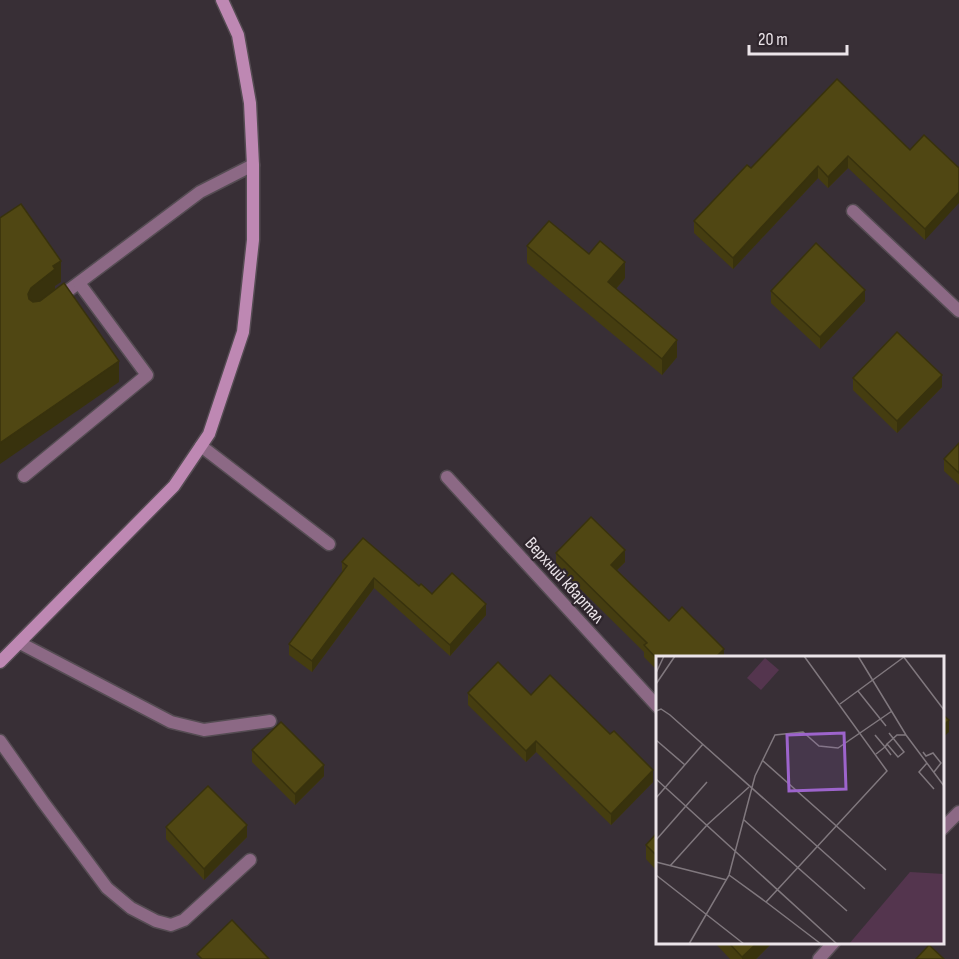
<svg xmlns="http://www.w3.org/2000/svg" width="959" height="959" font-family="'Sofia Sans Condensed',sans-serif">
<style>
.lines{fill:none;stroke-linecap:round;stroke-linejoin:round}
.lane-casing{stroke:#554c53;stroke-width:15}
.street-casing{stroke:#554c53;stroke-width:15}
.secondary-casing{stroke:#554c53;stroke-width:15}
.lane{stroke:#8c6985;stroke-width:12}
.street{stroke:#8c6985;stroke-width:12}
.secondary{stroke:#be88b3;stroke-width:12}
.wall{fill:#453d10}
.shaded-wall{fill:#38320d}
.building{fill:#504713;stroke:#38320d;stroke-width:1.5}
.labels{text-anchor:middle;stroke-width:4.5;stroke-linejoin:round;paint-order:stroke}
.street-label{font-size:18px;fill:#ece5ea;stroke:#2e252c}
.inset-road{fill:none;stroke:#80787e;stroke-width:1.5}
.view{fill:#9d64cc;fill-opacity:0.15;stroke:#9d64cc;stroke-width:3}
.inset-edge{fill:none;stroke:#ece5ea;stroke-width:3}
</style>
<rect width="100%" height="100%" fill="#382f36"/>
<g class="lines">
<g class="lane-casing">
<g id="lane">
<polyline points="853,211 959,311"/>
<polyline points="57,299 200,192 253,165"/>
<polyline points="201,446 329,544"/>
<polyline points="24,476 147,375 79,283"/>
<polyline points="447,477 658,707"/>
<polyline points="20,643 171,722 204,730 270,721"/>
<polyline points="0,741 43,802 107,888 131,908 156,921 171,925 184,920 250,860"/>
</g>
</g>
<g class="street-casing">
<g id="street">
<polyline points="942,829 959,812"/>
<polyline points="819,959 834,942"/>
</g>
</g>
<g class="secondary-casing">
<polyline id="secondary" points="0,662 174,486 209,434 243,332 253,240 253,165 250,103 238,35 222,0"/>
</g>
<use href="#lane" class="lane"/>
<use href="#street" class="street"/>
<use href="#secondary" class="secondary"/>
</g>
<g class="wall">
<polygon points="910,150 959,168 925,240 848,168 828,188 818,178 733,269 694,233 694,221 751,168"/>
<polygon points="527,246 589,254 625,278 616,289 677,357 662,375 527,263"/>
<polygon points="771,291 865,301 820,349 771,303"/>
<polygon points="853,378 942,387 897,433 853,390"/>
<polygon points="959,443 959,485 944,471 944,459"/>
<polygon points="556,553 625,562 617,570 669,621 724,657 657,657 657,670 644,657 644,652 556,565"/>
<polygon points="342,562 419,586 432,594 486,615 450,656 374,588 312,672 289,655 289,644 342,572"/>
<polygon points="468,693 531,695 610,734 653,782 611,825 536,752 526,762 468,705"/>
<polygon points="252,750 324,776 295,805 252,762"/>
<polygon points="166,827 247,837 204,880 166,839"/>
<polygon points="657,833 657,871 646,859 646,845"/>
<polygon points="714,942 773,942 756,959 730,959"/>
</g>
<g class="shaded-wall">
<polygon points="848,156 848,168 828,188 828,177"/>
<polygon points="818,166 818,178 733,269 733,258"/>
<polygon points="959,192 959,203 925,240 925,229"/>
<polygon points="61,261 61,282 55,286 55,290 28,315 28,294 31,288 53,266"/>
<polygon points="625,262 625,278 608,298 608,282"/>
<polygon points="865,290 865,301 820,349 820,337"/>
<polygon points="677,340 677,357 662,375 662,359"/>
<polygon points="119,361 119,382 0,464 0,443"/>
<polygon points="942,375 942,387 897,433 897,421"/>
<polygon points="625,550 625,562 611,576 611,565"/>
<polygon points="374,578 374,588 312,672 312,661"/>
<polygon points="486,604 486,615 450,656 450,645"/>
<polygon points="724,649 724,657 716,657"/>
<polygon points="949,720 949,732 942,738 942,727"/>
<polygon points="536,741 536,752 526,762 526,751"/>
<polygon points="324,765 324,776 295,805 295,794"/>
<polygon points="653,770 653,782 611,825 611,814"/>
<polygon points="247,825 247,837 204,880 204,869"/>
<polygon points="758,942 773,942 756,959 742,959 742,957"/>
</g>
<g class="building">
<polygon points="837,79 910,150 924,135 959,168 959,192 925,229 848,156 828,177 818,166 733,258 694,221 747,165 751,168"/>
<polygon points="21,204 61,261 53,266 55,269 31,288 28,294 29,299 33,302 40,301 64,283 119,361 0,443 0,218"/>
<polygon points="549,221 589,254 600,241 625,262 608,282 677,340 662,359 527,246"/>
<polygon points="816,243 865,290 820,337 771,291"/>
<polygon points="897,332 942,375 897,421 853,378"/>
<polygon points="959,443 959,473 944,459"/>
<polygon points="591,517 625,550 611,565 669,621 682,607 724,649 716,657 657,657 657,659 644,645 647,643 556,553"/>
<polygon points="363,538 419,586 421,584 432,594 452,573 486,604 450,645 374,578 312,661 289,644 347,566 342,562"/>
<polygon points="498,662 531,695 550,675 610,734 614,731 653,770 611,814 536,741 526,751 468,693"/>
<polygon points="942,714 949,720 942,727"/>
<polygon points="281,722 324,765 295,794 252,750"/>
<polygon points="208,786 247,825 204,869 166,827"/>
<polygon points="657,833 657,856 646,845"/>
<polygon points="232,920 269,959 202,959 197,954"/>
<polygon points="728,942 758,942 742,957"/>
<polygon points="929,945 944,959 916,959"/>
</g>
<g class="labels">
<g class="street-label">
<text transform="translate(565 580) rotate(48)" y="6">Верхний квартал</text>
</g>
</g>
<g transform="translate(656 656)">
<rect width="288" height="288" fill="#382f36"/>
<path d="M254,216l34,2v70h-95z" fill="#54354e"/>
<path d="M109,2l14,12 -18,20 -14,-12z" fill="#54354e"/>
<path class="inset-road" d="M202,0l48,79 38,51M247,0l41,54M0,17l8,-17M0,28l19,-28M202,35l28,35M184,48l64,-47M0,55l5,-2 9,6 195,174M233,77l15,19 -6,5 -11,-13 -2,3 6,8M219,79l10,12 -9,7M0,84l29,25M231,88l10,-9h9M267,96l3,4 7,-3 8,10 -7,9M106,104l124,110M271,107l-8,9 15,17M0,123l181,165M0,142l47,-54M88,164l103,91M0,184l51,-58M0,206l71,18M14,210l37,-41 42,-38M0,219l88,69M73,219l26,-99 20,-41 28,-3 16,14 19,2 54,-37M110,246l55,42M33,288l40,-69 37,27 121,-131 -83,-115"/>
<path class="view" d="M188,77l2,56 -57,2 -2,-56z"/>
<rect width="288" height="288" class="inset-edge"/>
</g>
<path d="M749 45v9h98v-9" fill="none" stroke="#ece5ea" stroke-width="3"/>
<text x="758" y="45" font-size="18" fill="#ece5ea" stroke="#2e252c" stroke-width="4.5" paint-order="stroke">20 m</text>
</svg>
